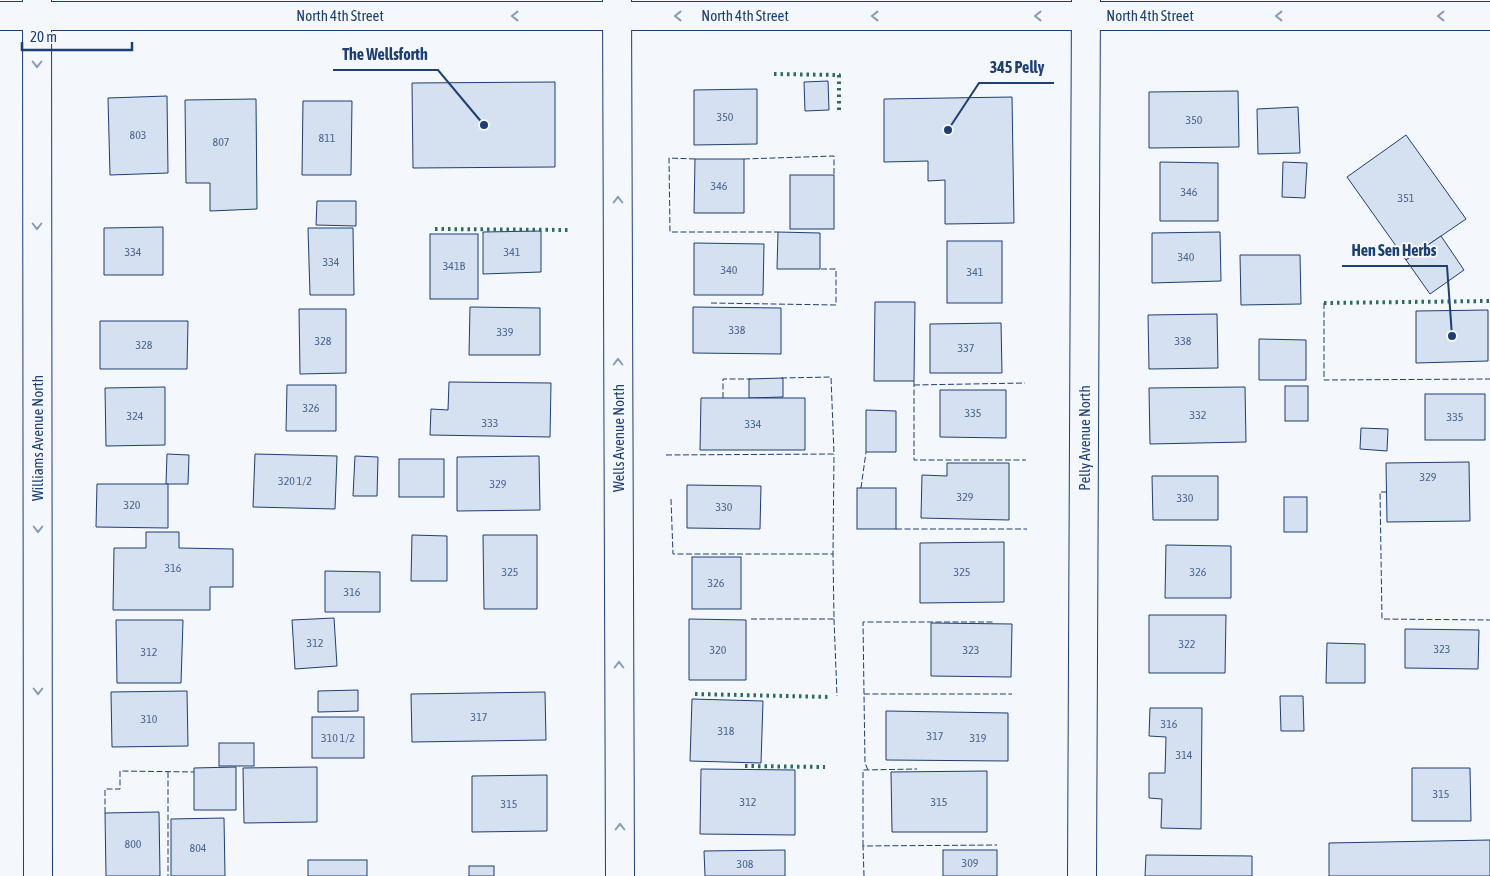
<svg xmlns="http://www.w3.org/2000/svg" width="1490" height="876" font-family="'Asap Condensed',sans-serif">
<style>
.building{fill:#d5e0f0;stroke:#1d3f73}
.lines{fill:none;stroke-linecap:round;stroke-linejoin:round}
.minor-casing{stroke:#1d3f73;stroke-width:30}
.major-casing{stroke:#1d3f73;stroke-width:30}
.minor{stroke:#f4f7fb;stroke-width:28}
.major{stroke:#f4f7fb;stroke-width:28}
.hedge{stroke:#2c6c60;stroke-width:4;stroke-dasharray:2.5 4;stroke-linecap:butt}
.fence{stroke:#1d3f73;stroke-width:1;stroke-dasharray:6 2.5;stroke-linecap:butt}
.oneway{stroke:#889bb7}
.labels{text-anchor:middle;stroke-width:4;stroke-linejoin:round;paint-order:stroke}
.number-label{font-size:12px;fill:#4b6792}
.street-label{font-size:15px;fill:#1d3f73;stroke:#f4f7fb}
.leader{fill:none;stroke:#1d3f73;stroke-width:2}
.callout-dot{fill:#1d3f73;stroke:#f4f7fb;stroke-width:2}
.callout-label{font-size:16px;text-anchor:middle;font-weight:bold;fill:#1d3f73;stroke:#f4f7fb;stroke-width:4;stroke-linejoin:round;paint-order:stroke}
</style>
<rect width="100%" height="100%" fill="#f4f7fb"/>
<g class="building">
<polygon points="828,81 829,110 805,111 804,82"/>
<polygon points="555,82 555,167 413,168 412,83"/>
<polygon points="757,89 757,144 694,145 694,90"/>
<polygon points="1238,91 1239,147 1149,148 1149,92"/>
<polygon points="167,96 168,173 110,175 108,98"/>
<polygon points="1012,97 1014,223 945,224 945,180 928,181 928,161 884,162 884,99"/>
<polygon points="256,99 257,209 210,211 210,183 186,183 185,100"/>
<polygon points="303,101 352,101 351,175 302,175"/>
<polygon points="1298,107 1300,153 1258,154 1257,109"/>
<polygon points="1406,135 1466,219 1406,260 1347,177"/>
<polygon points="695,159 744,159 744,213 694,213"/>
<polygon points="1160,162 1218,163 1218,221 1160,221"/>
<polygon points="1283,162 1307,163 1305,198 1282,197"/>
<rect x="790" y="175" width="44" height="54"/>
<polygon points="317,201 356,201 356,226 316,225"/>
<polygon points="163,227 163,275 104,275 104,228"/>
<polygon points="308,228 353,228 354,295 310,295"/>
<polygon points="541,231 541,272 483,274 483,232"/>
<polygon points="778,232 820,233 820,269 777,269"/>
<polygon points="1220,232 1221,281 1152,283 1152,233"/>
<rect x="430" y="234" width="48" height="65"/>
<polygon points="1441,236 1464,270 1430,294 1406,260"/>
<rect x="947" y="241" width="55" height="62"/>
<polygon points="694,243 764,244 763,295 694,295"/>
<polygon points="1240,255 1300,255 1301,304 1241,305"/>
<polygon points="875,302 915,302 914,381 874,381"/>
<polygon points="470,307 540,308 540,355 469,355"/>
<polygon points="693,307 781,308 781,354 693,353"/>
<polygon points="299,309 346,309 346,373 300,374"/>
<polygon points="1488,310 1488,361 1416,363 1416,311"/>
<polygon points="1217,314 1218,368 1149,369 1148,315"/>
<polygon points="100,321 188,321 187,369 100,369"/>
<polygon points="1001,323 1002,373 930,373 930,324"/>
<polygon points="1259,339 1306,340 1306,380 1259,380"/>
<polygon points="783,378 783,397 749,398 749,379"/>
<polygon points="449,382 551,383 550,437 430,435 431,409 448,410"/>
<polygon points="287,385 336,385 336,431 286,431"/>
<rect x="1285" y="386" width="23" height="35"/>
<polygon points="165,387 165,445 106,446 105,388"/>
<polygon points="1245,387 1246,442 1150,444 1149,388"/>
<polygon points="940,390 1006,390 1006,438 940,437"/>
<rect x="1425" y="394" width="60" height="46"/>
<polygon points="701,398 805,398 805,450 700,450"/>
<polygon points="866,410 896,411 896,452 866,452"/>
<polygon points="1361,428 1388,429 1387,451 1360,449"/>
<polygon points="167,454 189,455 188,484 166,484"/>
<polygon points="255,454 337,456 335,509 253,507"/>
<polygon points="355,456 378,457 377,496 353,496"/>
<polygon points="539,456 540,510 457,511 457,457"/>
<rect x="399" y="459" width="45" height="38"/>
<polygon points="1469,462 1470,521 1387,522 1386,463"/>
<polygon points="947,463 1009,463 1009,520 921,518 922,475 947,476"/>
<polygon points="1152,476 1218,476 1218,520 1153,520"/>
<polygon points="97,484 168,484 168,528 96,527"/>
<polygon points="687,485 761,486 760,529 687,528"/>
<rect x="857" y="488" width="39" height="41"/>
<rect x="1284" y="497" width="23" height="35"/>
<polygon points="146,532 179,532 179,548 233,549 233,587 210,587 210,610 113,610 114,548 146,548"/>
<polygon points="412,535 447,536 447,581 411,581"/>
<polygon points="483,535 537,535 537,609 484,609"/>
<polygon points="1004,542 1004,602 920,603 920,543"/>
<polygon points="1166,545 1231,546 1231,598 1165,598"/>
<rect x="692" y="557" width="49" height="52"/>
<polygon points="325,571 380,572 380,612 325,612"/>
<polygon points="1149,615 1226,615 1225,673 1149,673"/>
<polygon points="334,618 337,666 295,669 292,620"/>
<polygon points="689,619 746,620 746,680 689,680"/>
<polygon points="116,620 183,620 181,683 117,683"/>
<polygon points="931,623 1012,624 1011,677 931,676"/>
<polygon points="1405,629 1479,630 1478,669 1405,668"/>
<polygon points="1327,643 1365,644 1365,683 1326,683"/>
<polygon points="358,690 358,711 318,712 318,691"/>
<polygon points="187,691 188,746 112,747 111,692"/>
<polygon points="545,692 546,740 412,742 411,694"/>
<polygon points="1280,696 1303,696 1304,731 1281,731"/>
<polygon points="692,699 763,701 761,763 690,761"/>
<polygon points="1150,708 1202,708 1201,829 1161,828 1162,799 1149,798 1149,773 1165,773 1166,737 1149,736"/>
<polygon points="886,711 1008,713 1008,761 886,760"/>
<rect x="312" y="717" width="52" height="41"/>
<rect x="219" y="743" width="35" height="23"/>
<polygon points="236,767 236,810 194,810 194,768"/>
<polygon points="317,767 317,822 244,823 243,768"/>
<polygon points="1412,768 1470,768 1471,821 1412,821"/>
<polygon points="701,769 795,770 795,835 700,834"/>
<polygon points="987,771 987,832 892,832 891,772"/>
<polygon points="547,775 547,831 472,832 472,776"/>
<polygon points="159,812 160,876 106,876 105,813"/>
<polygon points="224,818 225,876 171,876 171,819"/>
<polygon points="1490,840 1490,876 1329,876 1329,843"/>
<polygon points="785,850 785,876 705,876 704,851"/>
<rect x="943" y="850" width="54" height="26"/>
<polygon points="1146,855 1252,856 1252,876 1145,876"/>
<rect x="308" y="860" width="59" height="16"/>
<rect x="469" y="866" width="25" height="10"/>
</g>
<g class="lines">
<g class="minor-casing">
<g id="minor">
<polyline points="37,0 38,876"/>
<polyline points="617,0 620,876"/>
<polyline points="1082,876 1086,0"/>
</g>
</g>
<g class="major-casing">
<polyline id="major" points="0,16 1490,16"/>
</g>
<use href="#minor" class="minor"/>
<use href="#major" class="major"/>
<g class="hedge">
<polyline points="774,74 839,75 839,114"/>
<polyline points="435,229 571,230"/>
<polyline points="1324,303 1490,301"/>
<polyline points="695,694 831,697"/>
<polyline points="745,766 825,767"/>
</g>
<g class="fence">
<polyline points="695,159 669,158 670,232 778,232"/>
<polyline points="744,159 834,156 834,175"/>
<polyline points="711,303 836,305 836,269 820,269"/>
<polyline points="1324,303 1324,380 1490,379"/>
<polyline points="914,381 914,460 1026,460"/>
<polyline points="914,385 1025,383"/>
<polyline points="723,398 723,379 751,379"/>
<polyline points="666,455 834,454 831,377 781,378"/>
<polyline points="861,488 866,452"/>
<polyline points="1387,492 1380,492 1382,619 1490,620"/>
<polyline points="671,499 673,554 833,554 834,454"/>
<polyline points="896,529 1027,529"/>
<polyline points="751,619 834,619 833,554"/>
<polyline points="834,619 837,696"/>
<polyline points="864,694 863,622 993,622"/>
<polyline points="868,770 865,763 864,694 1012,694"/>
<polyline points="168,772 168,876"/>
<polyline points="105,813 105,789 120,789 120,771 194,772"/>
<polyline points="863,846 863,770 917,769"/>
<polyline points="864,876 863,846 997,845"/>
</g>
</g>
<defs><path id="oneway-chevron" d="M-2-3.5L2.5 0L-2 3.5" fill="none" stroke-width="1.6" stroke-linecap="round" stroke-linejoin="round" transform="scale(1.25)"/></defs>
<g class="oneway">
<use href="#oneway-chevron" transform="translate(515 16) rotate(180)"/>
<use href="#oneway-chevron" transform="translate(678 16) rotate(180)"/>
<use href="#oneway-chevron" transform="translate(875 16) rotate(180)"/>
<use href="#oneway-chevron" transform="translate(1038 16) rotate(180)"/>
<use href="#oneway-chevron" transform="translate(1279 16) rotate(180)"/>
<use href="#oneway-chevron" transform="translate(1441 16) rotate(180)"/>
<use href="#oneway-chevron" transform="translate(37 64) rotate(90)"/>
<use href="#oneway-chevron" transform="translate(618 200) rotate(-90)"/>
<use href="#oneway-chevron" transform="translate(37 226) rotate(90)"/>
<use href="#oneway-chevron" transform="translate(618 362) rotate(-90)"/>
<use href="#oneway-chevron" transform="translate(38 529) rotate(90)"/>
<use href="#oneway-chevron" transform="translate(619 665) rotate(-90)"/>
<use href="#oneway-chevron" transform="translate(38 691) rotate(90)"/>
<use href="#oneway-chevron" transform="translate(620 827) rotate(-90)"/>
</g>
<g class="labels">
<g class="number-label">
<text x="725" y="121">350</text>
<text x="1194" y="124">350</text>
<text x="138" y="139">803</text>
<text x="327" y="142">811</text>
<text x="221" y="146">807</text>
<text x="719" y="190">346</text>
<text x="1189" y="196">346</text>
<text x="1406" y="202">351</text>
<text x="133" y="256">334</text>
<text x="512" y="256">341</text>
<text x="1186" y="261">340</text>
<text x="331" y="266">334</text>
<text x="454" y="270">341B</text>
<text x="729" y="274">340</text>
<text x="975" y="276">341</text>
<text x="737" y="334">338</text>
<text x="505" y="336">339</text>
<text x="323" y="345">328</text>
<text x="1183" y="345">338</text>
<text x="144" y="349">328</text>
<text x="966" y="352">337</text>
<text x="311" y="412">326</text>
<text x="973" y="417">335</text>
<text x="1198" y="419">332</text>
<text x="135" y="420">324</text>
<text x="1455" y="421">335</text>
<text x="490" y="427">333</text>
<text x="753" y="428">334</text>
<text x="1428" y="481">329</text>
<text x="295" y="485">320 1/2</text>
<text x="498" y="488">329</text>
<text x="965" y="501">329</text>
<text x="1185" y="502">330</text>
<text x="132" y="509">320</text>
<text x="724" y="511">330</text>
<text x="173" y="572">316</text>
<text x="510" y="576">325</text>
<text x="962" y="576">325</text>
<text x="1198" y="576">326</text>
<text x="716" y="587">326</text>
<text x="352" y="596">316</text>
<text x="315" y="647">312</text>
<text x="1187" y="648">322</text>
<text x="1442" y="653">323</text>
<text x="718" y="654">320</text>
<text x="971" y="654">323</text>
<text x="149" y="656">312</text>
<text x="479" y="721">317</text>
<text x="149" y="723">310</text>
<text x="1169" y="728">316</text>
<text x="726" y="735">318</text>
<text x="935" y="740">317</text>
<text x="338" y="742">310 1/2</text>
<text x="978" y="742">319</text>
<text x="1184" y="759">314</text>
<text x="1441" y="798">315</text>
<text x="748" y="806">312</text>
<text x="939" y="806">315</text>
<text x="509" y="808">315</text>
<text x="133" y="848">800</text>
<text x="198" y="852">804</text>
<text x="970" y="867">309</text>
<text x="745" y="868">308</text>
</g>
<g class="street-label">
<text x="340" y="21">North 4th Street</text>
<text x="745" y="21">North 4th Street</text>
<text x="1150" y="21">North 4th Street</text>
<text transform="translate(38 438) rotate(-90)" y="5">Williams Avenue North</text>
<text transform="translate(619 438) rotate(-90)" y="5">Wells Avenue North</text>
<text transform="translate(1085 438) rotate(-90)" y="5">Pelly Avenue North</text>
</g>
</g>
<path class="leader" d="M484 125L438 70H333M948 130L979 83H1054M1452 336L1447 266H1342"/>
<g class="callout-dot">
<circle cx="484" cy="125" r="5"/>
<circle cx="948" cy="130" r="5"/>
<circle cx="1452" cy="336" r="5"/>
</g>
<g class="callout-label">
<text x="385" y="60">The Wellsforth</text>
<text x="1017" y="73">345 Pelly</text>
<text x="1394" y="256">Hen Sen Herbs</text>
</g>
<path d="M22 42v8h110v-8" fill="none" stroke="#1d3f73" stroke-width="2.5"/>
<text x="30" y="42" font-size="15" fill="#1d3f73" stroke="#f4f7fb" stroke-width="4" paint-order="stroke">20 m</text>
</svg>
